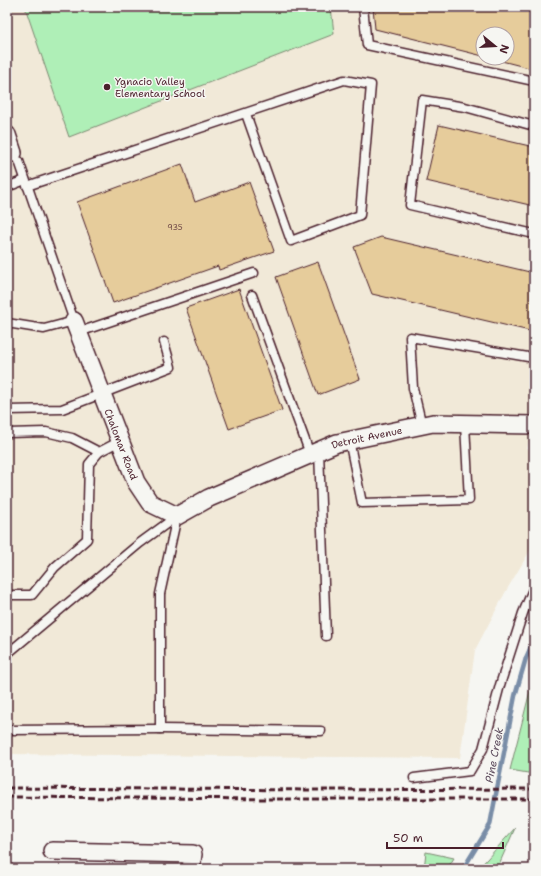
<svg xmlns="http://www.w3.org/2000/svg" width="541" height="876" font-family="'Shantell Sans',sans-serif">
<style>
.built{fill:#f1e9d8;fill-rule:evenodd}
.green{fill:#afefb7;stroke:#7c8771}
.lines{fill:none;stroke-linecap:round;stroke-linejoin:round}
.stream{stroke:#798da7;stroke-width:4.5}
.building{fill:#e6cc9b;stroke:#4a1f2b}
.lane-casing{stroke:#4a1f2b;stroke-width:11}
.street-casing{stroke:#4a1f2b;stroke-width:20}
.lane{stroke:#f6f6f2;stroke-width:8}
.street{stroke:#f6f6f2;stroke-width:17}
.rail{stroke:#4a1f2b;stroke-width:3;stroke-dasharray:6 3;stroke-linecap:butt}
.poi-dot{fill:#4a1f2b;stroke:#f6f6f2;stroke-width:1.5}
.labels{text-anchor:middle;stroke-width:3;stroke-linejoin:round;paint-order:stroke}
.number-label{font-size:8px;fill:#714a47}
.poi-label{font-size:10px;fill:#4a1f2b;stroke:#f6f6f2;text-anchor:start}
.street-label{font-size:10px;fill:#4a1f2b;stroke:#f6f6f2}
.water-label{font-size:11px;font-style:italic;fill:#5e4d5e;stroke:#f6f6f2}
</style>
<rect width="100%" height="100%" fill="#f6f6f2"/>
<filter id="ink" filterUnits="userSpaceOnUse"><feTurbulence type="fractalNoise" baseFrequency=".025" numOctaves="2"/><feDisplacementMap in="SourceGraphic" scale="8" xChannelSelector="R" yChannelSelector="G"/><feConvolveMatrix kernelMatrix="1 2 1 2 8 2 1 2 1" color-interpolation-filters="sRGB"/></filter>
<g filter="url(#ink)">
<path class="built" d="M7,7h527v413l-7,29 7,1v94l-28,47 -31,59 -15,108 -453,-4zM483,34h24v24h-24z"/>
<g class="green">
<polygon points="25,7 331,7 334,34 69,137"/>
<polygon points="534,681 534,774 510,770 530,691"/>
<polygon points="515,828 497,869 478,869"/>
<polygon points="426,852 454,858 447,869 424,869"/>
</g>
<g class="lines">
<polyline class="stream" points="463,869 490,825 515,696 526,658 534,640"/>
</g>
<g class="building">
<polygon points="373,7 534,7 534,50 529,68 490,58 507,58 507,34 483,34 483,56 375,29"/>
<polygon points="439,125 534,147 534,206 426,181"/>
<polygon points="182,164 195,202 249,182 274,251 219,270 218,266 113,303 77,202"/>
<polygon points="381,237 534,273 534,332 372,294 354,247"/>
<polygon points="318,262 360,379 318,395 276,277"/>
<polygon points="239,289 282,410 229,429 186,308"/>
</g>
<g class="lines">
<g class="lane-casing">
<g id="lane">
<polyline points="363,7 367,45 534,81"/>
<polyline points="534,126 465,107 422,100 410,205 534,234"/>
<polyline points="27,186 344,80 371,85 360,215 291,241 246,114"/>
<polyline points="7,187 25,180"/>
<polyline points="252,295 310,454"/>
<polyline points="7,323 44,329 74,321 19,161"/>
<polyline points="79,332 254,273"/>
<polyline points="7,410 62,409 171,367 164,342"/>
<polyline points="422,426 413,388 410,337 534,358"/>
<polyline points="7,433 46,432 72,438 99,452"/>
<polyline points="349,440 362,503 469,500 465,424"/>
<polyline points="319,451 326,636"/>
<polyline points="7,595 32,595 55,567 87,539 89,464 99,452 120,441"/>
<polyline points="7,654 140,543 177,516"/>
<polyline points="160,729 160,594 177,516"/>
<polyline points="7,730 160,729 321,731"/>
<polyline points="414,778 470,771 483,749 500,685 523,613 534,587"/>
</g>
</g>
<g class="street-casing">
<g id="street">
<polyline points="7,135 13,153"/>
<path id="s1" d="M74,321l62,161 14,21 27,13 32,-18 128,-55 96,-20 101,2"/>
<polyline points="52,851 193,854 191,869"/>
</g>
</g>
<use href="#lane" class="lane"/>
<use href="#street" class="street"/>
<g class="rail">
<polyline points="7,788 320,790 534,789"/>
<polyline points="7,797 273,799 534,799"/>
</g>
</g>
</g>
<circle class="poi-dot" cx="107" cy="87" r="4"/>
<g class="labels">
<g class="number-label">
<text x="175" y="230">935</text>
</g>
<g class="poi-label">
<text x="115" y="85">Ygnacio Valley<tspan x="115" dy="12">Elementary School</tspan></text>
</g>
<g class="street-label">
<text dy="4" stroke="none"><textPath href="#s1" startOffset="434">Detroit Avenue</textPath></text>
<text dy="4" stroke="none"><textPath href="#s1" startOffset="132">Chalomar Road</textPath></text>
</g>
<g class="water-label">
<text transform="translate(494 755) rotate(-79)" y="4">Pine Creek</text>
</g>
</g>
<rect width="541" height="876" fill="none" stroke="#f6f6f2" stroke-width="24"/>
<rect x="12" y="12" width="517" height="852" fill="none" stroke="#4a1f2b" stroke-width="1.5" filter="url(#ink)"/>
<g transform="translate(495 46) rotate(108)"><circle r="19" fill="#f6f6f2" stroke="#b1a0a2"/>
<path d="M0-3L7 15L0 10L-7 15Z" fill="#4a1f2b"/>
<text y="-6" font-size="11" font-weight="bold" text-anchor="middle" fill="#4a1f2b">N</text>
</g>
<path d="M387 842v6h116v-6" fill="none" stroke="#4a1f2b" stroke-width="2"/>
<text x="393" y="842" font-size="12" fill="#4a1f2b" stroke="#f6f6f2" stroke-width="3" paint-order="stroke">50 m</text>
</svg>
